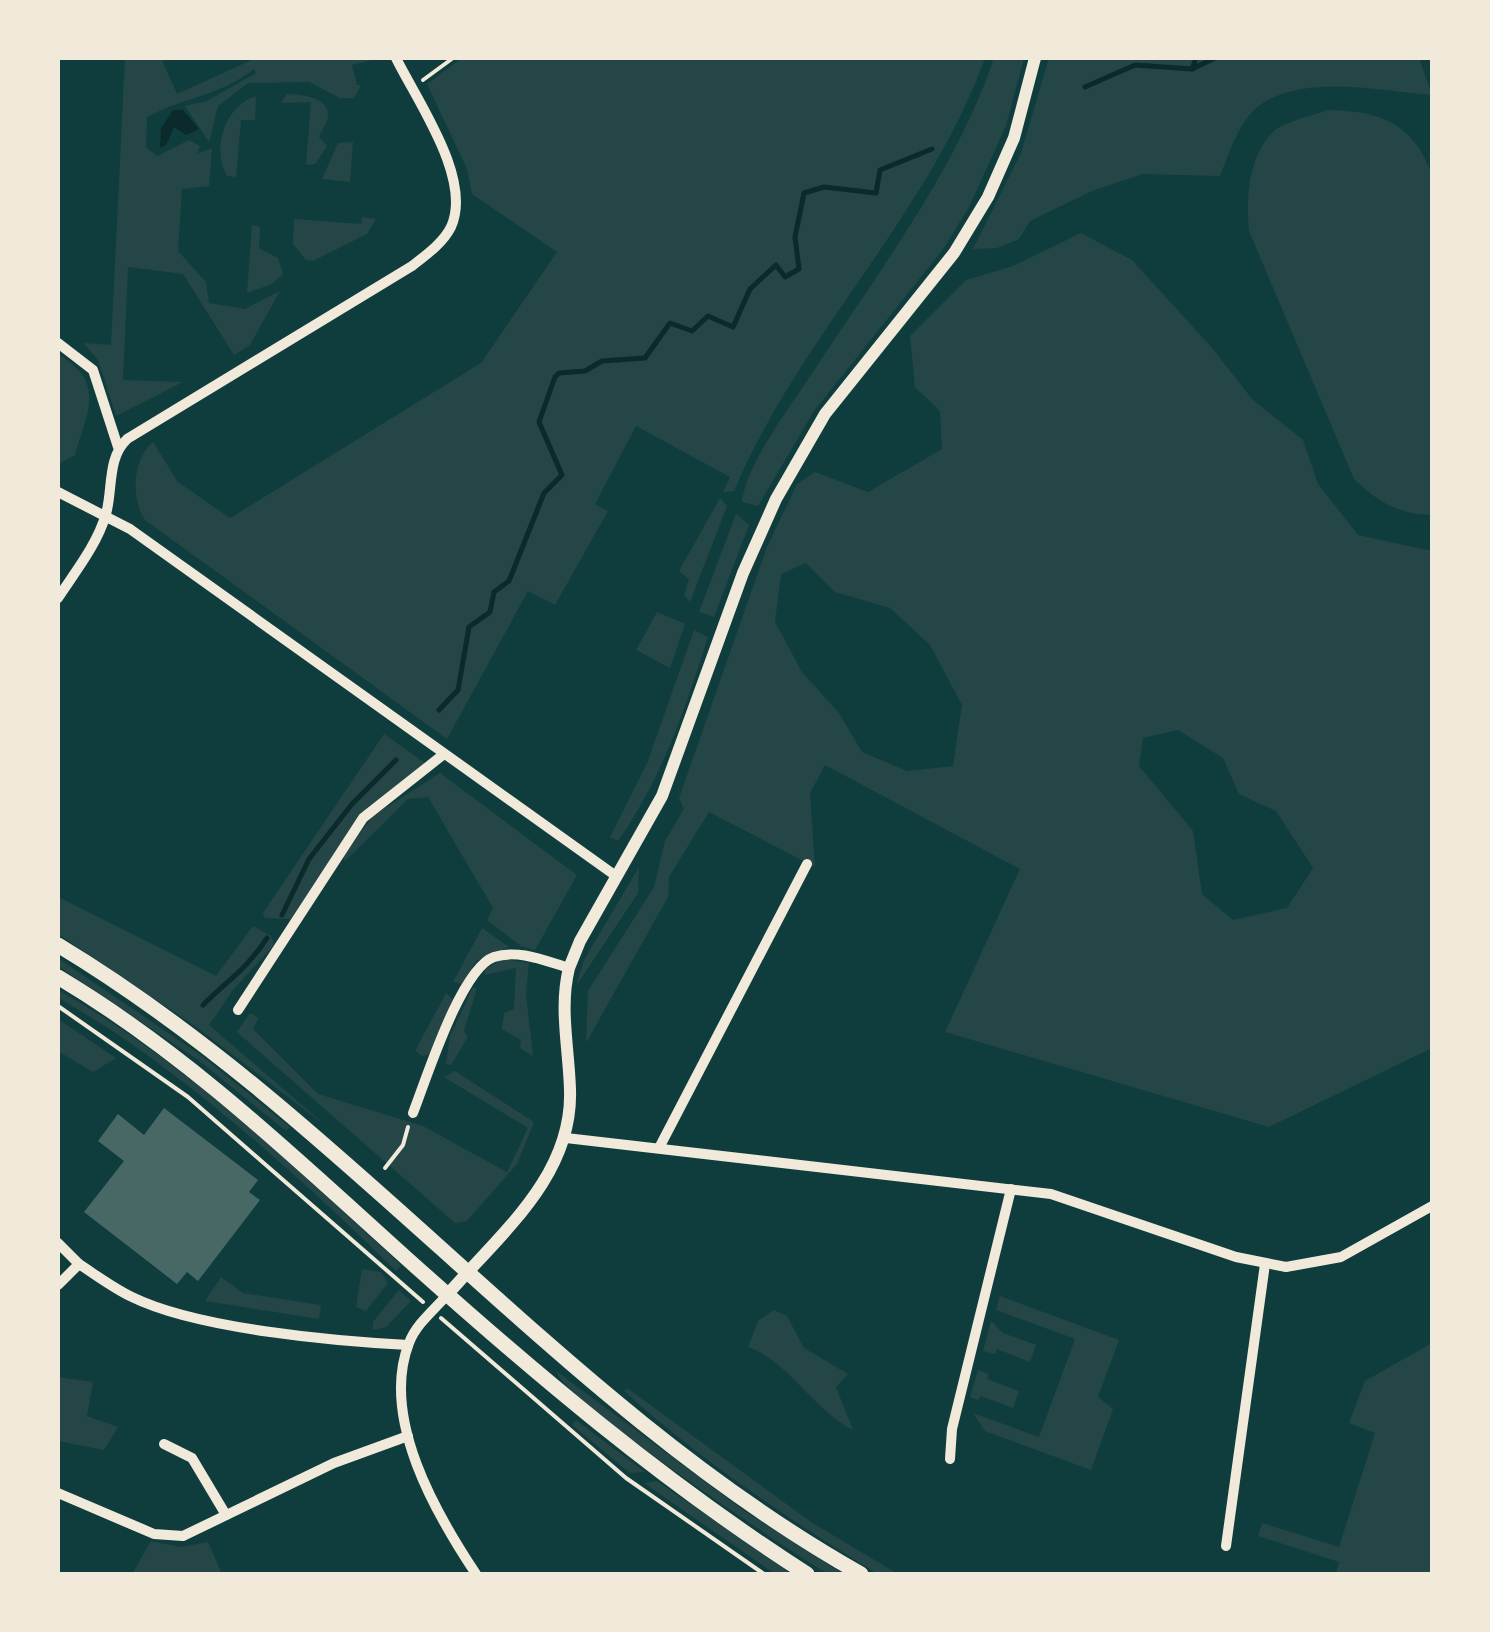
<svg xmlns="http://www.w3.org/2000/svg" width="1490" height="1632" font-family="'Fira Sans Condensed',sans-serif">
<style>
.green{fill:#244646;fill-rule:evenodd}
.water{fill:#0a2a2b}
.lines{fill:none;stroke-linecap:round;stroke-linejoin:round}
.stream{stroke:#0a2a2b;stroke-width:5}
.building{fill:#486865}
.path{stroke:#f1e9da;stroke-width:4}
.minor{stroke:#f1e9da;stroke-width:10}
.tertiary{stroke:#f1e9da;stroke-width:12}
.secondary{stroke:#f1e9da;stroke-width:15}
</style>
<rect width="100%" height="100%" fill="#0f3d3e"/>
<g class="green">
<path d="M125,58h36l16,36 79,-36 120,1 -24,6 5,20h4l-7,13h-14l-31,-16 -61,1 -30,23 -9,36 -24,-36 22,-5 49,-28 -2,-4c-34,27 -67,27 -107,48l-1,30 11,9 32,-16 11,6 -3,8 15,-6 -3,38 -27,3 -4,62 28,31 3,21 36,6 35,-18 -30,54 -16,10 -51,-81 -55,-7 -5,113 60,2 -67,34 -18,-56 -15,-17 28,2z"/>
<path d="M462,58h523c-57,158 -187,280 -251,433l-11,1 7,-15 -94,-51 -41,78 13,7 -53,94 -27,-14 -81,148 -302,-219c-15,-23 -12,-61 8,-78l25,40 52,36 251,-155 76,-111 -85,-58 -5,-25 -40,-85z"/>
<path d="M994,58h30l-18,68 -37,81 -25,41 -130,163 -56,95 -16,-4c4,-38 48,-95 69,-127 66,-102 144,-202 183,-317z"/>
<path d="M1049,58h370l13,37c-51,-4 -123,-21 -169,8 -23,14 -33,49 -43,73l-77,-2 -51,17 -62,30 -11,18 -22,9 -24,1 48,-96z"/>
<path d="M287,94c13,0 40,3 41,20 1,7 -7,17 -9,23l8,9 -12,18 -9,1 5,-63 -30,1z"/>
<path d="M256,96l-1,24h-14l-5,57 -9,-1c-16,-28 -2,-70 29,-80z"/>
<path d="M1327,110c53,1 85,12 105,64v341c-34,-1 -53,-12 -78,-36l-105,-248c-3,-32 -1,-76 25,-100 12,-10 39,-15 53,-21z"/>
<polygon points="353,142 350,182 322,179 338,143"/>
<polygon points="362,217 376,219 367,234 313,261 306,260 293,244 294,219 361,224"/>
<polygon points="252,225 260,227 259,248 278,258 283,274 272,284 247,293"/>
<path d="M1081,233l51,27 81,89 39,50 51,41 15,44 40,51 74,16v497l-163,79 -324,-95 75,-163 -195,-104 -15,28 5,74 -106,-55 -40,65 -1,20 -82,146 2,-52 66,-104 11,-46 19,-32 -5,-11 88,-251 30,-63 18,-12 53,20 74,-43 -2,-38 -25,-24 -5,-51 56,-56 47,-14zM806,563l29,29 55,16 40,37 32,60 -9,61 -46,5 -45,-19 -23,-39 -37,-41 -27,-50 6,-48zM1178,730l45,28 16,36 37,17 37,57 -26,40 -54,12 -31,-26 -9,-63 -54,-65 4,-28z"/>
<path d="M58,354c48,29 30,56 17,101l-17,9z"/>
<polygon points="720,498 727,506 690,602 684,595 689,579 679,571"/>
<polygon points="736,514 749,525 714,617 699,612"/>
<polygon points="657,612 685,624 670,668 636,650"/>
<path d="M694,630l14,7c-23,73 -46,141 -90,204l-8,-4 38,-76z"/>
<polygon points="384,734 425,763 352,826 291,919 265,918 263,913"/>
<polygon points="440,773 577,875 535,950 521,946 487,920 493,908 428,797 408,799 345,861 343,855 373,816"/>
<polygon points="639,867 638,893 576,986 584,960"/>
<polygon points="58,897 216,976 253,926 271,936 274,945 233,990 209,1025 326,1126 195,1026 58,934"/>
<polygon points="482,928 509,947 476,961 462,984 453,982"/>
<polygon points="58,958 202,1056 290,1127 286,1131 198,1060 58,966"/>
<polygon points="503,959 529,963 526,994 533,1056 520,1048 521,1040 502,1029 504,1013 514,1009 516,968 485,975 485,969"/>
<polygon points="473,987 477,988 464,1031 468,1037 451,1065 446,1064 450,1036"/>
<path d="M58,990c128,72 235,176 343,275l-5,6c-95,-93 -222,-209 -338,-273z"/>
<polygon points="446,993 454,1000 431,1054 422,1056 415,1051"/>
<polygon points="250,1013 258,1018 253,1029 318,1094 423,1126 507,1172 528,1128 444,1077 455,1071 534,1122 517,1164 467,1221 455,1223 237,1032"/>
<polygon points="58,1019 116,1058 93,1072 58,1051"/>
<polygon points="362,1269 381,1272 388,1283 366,1311 356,1307"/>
<polygon points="221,1277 243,1293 321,1305 319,1319 205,1301"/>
<polygon points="399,1290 411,1301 386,1327 373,1330 373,1322"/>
<polygon points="1000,1296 1119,1340 1098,1397 1113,1409 1091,1470 985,1431 973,1413 1039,1437 1075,1339 996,1310"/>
<path d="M774,1310l13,6 17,32 44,26 -12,13 17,43c-40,-20 -65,-69 -105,-83l10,-26z"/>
<polygon points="991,1321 1003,1333 1036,1345 1030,1362 997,1349 995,1354 983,1351"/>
<polygon points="1432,1343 1432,1574 1336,1574 1339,1562 1258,1536 1262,1523 1339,1547 1375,1433 1349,1423 1365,1381"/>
<polygon points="978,1370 989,1374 987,1379 1019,1391 1013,1408 981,1396 978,1400 970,1397"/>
<path d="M556,1371l190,141 97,62h-15c-41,-24 -265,-175 -272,-203z"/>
<polygon points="58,1377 93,1382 87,1416 118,1427 104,1450 58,1441"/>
<path d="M627,1388l184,134 87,52h-20c-90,-55 -175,-112 -254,-183z"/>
<polygon points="576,1420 645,1472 630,1473 572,1425"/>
<polygon points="657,1481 791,1574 775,1574 644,1483"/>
<polygon points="151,1541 180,1547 208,1542 222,1574 132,1574"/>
</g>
<polygon class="water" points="173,110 183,110 199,129 186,135 174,127 166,145 160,148 161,128"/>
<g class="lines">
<g class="stream">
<polyline points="1192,69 1196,58"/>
<polyline points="1085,87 1135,65 1192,69 1215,58"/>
<polyline points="439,710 458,690 469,627 490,612 494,592 509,581 544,493 562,475 539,422 555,377 559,373 585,371 602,361 645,358 670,323 692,331 708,316 733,327 750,289 776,265 785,277 799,269 795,237 804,193 824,187 876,193 880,170 932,149"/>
<polyline points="282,915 309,859 352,804 396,760"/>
<path d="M203,1005c27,-27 42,-34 64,-67"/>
</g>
</g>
<polygon class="building" points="164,1108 258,1180 249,1192 260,1200 198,1281 187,1272 177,1284 84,1212 124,1161 98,1141 118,1114 144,1135"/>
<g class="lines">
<g class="path">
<polyline points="423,80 453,58"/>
<polyline points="58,1006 188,1097 423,1302"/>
<polyline points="385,1168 403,1145 408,1127"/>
<polyline points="441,1318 626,1478 764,1574"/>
</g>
<g class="minor">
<polyline points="58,343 93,370 118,447"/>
<polyline points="58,492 130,529 616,876"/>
<path d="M58,598c17,-26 39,-53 48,-84 7,-25 1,-56 21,-75l285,-173c14,-11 31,-23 39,-39 22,-48 -34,-126 -55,-169"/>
<polyline points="238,1010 363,818 444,754"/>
<path d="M413,1113c13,-33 48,-145 81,-156 25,-8 51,4 75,11"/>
<polyline points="566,1138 1051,1194 1236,1257 1286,1267 1341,1257 1432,1206"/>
<polyline points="659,1148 807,864"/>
<polyline points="58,1243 79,1264"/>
<path d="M58,1285l21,-21c17,11 34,24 53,33 65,32 202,44 276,48"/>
<path d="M448,1294c-13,15 -32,30 -39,49 -29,75 27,171 67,231"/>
<polyline points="164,1444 192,1458 226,1515"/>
<polyline points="950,1459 952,1429 1011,1189"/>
<polyline points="58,1493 154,1534 183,1536 334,1463 408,1436"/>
<polyline points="1226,1546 1265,1264"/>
</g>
<path class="tertiary" d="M448,1294c52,-60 125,-118 122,-204 -1,-41 -11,-82 -1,-122l11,-27 82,-145 81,-223 33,-74 49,-85 129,-161 34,-56 26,-59 21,-80"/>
<g class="secondary">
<path d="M58,945c292,176 504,461 803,629"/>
<path d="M58,977c129,77 235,179 346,279 128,115 259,226 403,318"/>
</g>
</g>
<rect width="1490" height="1632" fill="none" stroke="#f1e9da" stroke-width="120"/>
</svg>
